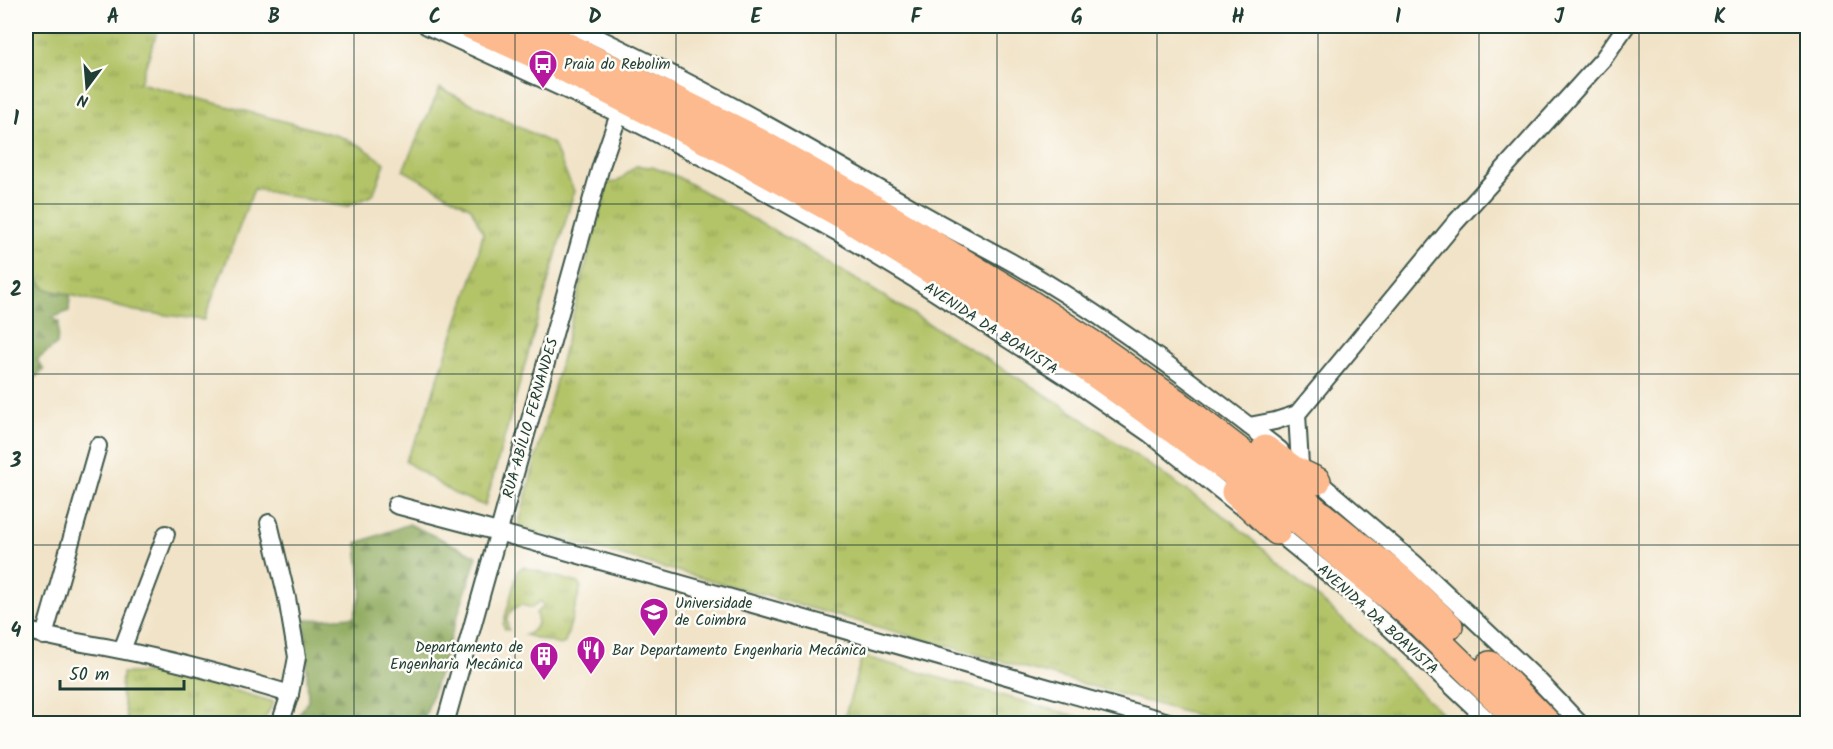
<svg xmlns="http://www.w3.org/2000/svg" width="1833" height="749" font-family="Kalam,sans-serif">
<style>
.grass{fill:url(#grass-tufts);stroke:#68804e;stroke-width:1.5}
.forest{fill:url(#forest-firs);stroke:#567348;stroke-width:1.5}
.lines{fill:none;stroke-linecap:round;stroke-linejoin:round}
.minor-casing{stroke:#3e564a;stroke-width:20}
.trunk-casing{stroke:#3e564a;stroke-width:30}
.minor{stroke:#fff;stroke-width:16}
.trunk{stroke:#fcba8e;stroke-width:27}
.grid{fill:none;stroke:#1f3d34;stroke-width:1.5;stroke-opacity:0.55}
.labels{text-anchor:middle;stroke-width:5;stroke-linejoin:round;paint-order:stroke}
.poi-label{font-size:15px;fill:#1f3d34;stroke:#fdfcf7;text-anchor:start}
.street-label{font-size:15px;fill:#1f3d34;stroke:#fdfcf7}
.neatline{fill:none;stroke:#1f3d34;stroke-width:2}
.grid-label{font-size:20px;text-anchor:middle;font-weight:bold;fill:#1f3d34}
</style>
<defs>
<pattern id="grass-tufts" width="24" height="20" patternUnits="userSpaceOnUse" patternTransform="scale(1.5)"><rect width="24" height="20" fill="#b2c367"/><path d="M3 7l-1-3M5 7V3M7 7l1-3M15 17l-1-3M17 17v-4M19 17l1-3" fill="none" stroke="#90a056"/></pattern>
<pattern id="forest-firs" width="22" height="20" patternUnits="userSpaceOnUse" patternTransform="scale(1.5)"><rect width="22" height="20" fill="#8da95c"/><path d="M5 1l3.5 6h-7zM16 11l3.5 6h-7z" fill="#738b4d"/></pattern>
</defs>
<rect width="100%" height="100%" fill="#fdfcf7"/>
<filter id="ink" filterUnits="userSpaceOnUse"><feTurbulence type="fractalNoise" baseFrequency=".0167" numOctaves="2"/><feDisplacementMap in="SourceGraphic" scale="12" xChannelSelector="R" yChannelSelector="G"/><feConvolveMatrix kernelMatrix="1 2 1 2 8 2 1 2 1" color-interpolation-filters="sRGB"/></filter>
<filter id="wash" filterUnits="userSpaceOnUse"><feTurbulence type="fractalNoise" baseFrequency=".008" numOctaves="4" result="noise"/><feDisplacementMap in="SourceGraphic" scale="24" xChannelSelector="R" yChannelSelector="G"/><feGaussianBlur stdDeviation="1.35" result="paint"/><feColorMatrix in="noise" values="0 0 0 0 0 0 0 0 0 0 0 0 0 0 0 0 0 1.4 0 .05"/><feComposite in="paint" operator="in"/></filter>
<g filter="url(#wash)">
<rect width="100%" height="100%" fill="#f1e3c7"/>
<g class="grass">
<polygon points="26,26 159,26 140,83 339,136 361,146 385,163 373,195 346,207 254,189 204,320 135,311 46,289 26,266"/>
<polygon points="440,88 553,144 574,191 485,506 453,493 405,461 420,431 474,273 483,233 471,208 403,170"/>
<polygon points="636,166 652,167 676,176 801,246 1059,403 1231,521 1377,650 1452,723 1224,723 518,527 607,183 617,182"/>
<path d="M523,567l55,16 3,4 -16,56 -5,2 -35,-10c10,-3 15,-12 11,-22l8,-7 -4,-5 -8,7 -10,-3c-13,4 -18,12 -13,25l-4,-1 -2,-4 15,-55z"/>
<polygon points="862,656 1100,723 843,723"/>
<polygon points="122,673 148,673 187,677 274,702 262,723 128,723 121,693"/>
</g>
<g class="forest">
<polygon points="26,266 46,289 70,295 69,311 52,318 59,322 57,344 37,360 44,370 33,379 26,372"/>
<polygon points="409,524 477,556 423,723 293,723 308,701 305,620 354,617 362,591 357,543"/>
</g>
</g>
<g filter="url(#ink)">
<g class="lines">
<g class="minor-casing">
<g id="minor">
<polyline points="427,26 619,114 723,168 837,232 916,280 1073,381 1150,434 1240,506"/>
<path d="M573,26c115,53 226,116 336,180 40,24 83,44 123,68 88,52 168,114 248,176"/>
<polyline points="1297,414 1300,465"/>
<polyline points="1249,426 1275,421 1297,414 1455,223 1603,59 1626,26"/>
<polyline points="1312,476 1414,563 1539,681 1580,724"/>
<polyline points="396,505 498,532 1176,724"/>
<polyline points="269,523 287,598 297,657 290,694 280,724"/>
<polyline points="1271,527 1359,599 1492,724"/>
<path d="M26,630c30,10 62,13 94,20 57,11 114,27 170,44"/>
<polyline points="44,636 98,446"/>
<polyline points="122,650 166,534"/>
<polyline points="445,724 601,166 619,114"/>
</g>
</g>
<g class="trunk-casing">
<g id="trunk">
<polyline points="472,26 556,64 731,153 846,217 1084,366 1287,511 1413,617 1523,724"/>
<polyline points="526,26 743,133 857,198 1017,295 1097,347 1174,401 1300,498 1398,577 1449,626"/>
<polyline points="1265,449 1294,470 1317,481"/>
<polyline points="1235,492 1277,531"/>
<polyline points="1490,665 1548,724"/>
</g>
</g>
<use href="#minor" class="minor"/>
<use href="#trunk" class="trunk"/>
</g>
</g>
<path class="grid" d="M194,26v698M354,26v698M515,26v698M676,26v698M836,26v698M997,26v698M1157,26v698M1318,26v698M1479,26v698M1639,26v698M26,204h1782M26,374h1782M26,545h1782"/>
<defs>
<g id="bus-pin" transform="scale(1.5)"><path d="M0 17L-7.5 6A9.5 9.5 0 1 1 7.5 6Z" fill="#b5179e" stroke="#fdfcf7"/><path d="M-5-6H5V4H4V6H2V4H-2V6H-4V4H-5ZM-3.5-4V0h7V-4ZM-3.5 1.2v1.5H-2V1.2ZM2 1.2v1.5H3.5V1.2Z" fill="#fff"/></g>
<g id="university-pin" transform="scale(1.5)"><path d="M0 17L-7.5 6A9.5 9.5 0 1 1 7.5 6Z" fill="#b5179e" stroke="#fdfcf7"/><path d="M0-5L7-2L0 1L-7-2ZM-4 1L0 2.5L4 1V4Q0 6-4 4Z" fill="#fff"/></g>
<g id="restaurant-pin" transform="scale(1.5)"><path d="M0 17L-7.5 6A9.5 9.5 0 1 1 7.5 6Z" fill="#b5179e" stroke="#fdfcf7"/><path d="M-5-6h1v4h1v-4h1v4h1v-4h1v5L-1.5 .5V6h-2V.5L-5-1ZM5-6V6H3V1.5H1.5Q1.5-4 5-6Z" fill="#fff"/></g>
<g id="building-pin" transform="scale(1.5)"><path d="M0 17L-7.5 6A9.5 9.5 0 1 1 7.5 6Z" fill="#b5179e" stroke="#fdfcf7"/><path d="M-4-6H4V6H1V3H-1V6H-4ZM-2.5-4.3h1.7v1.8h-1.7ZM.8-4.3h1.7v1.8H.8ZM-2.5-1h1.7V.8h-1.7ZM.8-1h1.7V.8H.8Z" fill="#fff"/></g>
</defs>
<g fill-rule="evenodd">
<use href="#bus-pin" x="543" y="64"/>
<use href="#university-pin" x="654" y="612"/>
<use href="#restaurant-pin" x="591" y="650"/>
<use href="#building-pin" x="544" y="656"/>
</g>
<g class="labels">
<g class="poi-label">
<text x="564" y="69">Praia do Rebolim</text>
<text x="675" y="608">Universidade<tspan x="675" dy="17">de Coimbra</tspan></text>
<text x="523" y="652" text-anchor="end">Departamento de<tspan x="523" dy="17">Engenharia Mecânica</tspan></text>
<text x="612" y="655">Bar Departamento Engenharia Mecânica</text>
</g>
<g class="street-label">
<text transform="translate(991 328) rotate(33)" y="5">AVENIDA DA BOAVISTA</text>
<text transform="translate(530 418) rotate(-74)" y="5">RUA ABÍLIO FERNANDES</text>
<text transform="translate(1378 619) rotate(42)" y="5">AVENIDA DA BOAVISTA</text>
</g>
</g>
<rect width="1833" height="749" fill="none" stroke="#fdfcf7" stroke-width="66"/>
<g transform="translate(87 87) rotate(196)" stroke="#fdfcf7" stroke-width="4.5" paint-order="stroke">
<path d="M0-4.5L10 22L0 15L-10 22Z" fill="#1f3d34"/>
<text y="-9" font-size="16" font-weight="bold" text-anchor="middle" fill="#1f3d34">N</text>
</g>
<path d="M60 680v9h124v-9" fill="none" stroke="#1f3d34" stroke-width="3"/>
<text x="69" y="680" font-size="18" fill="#1f3d34" stroke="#fdfcf7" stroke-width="4.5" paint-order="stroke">50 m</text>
<rect x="33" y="33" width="1767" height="683" class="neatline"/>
<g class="grid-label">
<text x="113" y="23">A</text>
<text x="274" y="23">B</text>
<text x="435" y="23">C</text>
<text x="595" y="23">D</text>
<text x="756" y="23">E</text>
<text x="916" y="23">F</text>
<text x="1077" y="23">G</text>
<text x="1238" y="23">H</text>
<text x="1398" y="23">I</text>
<text x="1559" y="23">J</text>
<text x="1720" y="23">K</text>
<text x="16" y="125">1</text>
<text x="16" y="296">2</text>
<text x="16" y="467">3</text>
<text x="16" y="637">4</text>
</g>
</svg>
